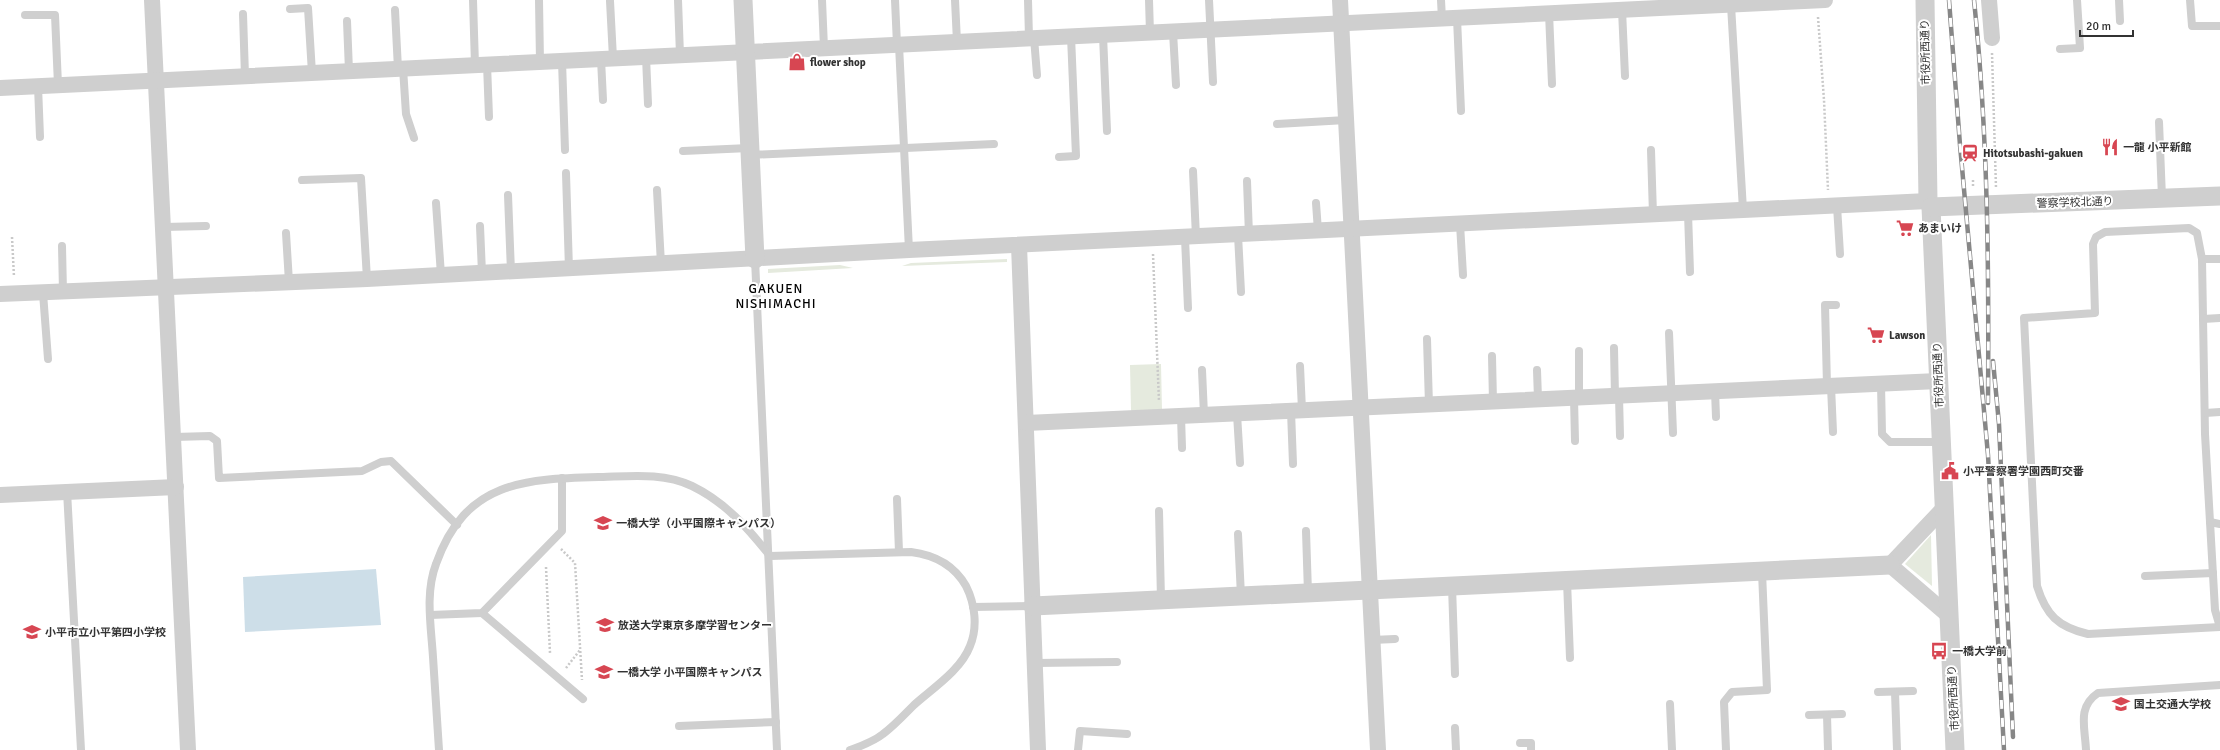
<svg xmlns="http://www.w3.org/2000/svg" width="2220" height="750" font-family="Signika,'Noto Sans JP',sans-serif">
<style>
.green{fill:#e5eade}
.water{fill:#cddee8}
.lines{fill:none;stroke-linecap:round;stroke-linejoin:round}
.path{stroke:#c9c9c9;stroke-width:2.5;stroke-dasharray:2 2;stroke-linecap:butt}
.service{stroke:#cfcfcf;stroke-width:8}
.minor{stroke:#cfcfcf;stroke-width:16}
.tertiary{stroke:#cfcfcf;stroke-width:19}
.rail-casing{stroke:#878787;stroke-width:4.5}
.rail{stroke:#fff;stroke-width:3;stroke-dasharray:9;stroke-linecap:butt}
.labels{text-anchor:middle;stroke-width:4;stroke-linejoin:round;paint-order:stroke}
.street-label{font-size:11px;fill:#323232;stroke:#fff}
.poi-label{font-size:11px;font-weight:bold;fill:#323232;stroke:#fff;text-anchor:start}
.quarter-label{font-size:13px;letter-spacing:1px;fill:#000;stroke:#fff}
</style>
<rect width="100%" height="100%" fill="#fff"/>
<g class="green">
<polygon points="1007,259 1007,262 902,266 911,263"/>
<polygon points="840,265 853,268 768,273 768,269"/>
<polygon points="1161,364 1162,410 1131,411 1130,365"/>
<polygon points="1931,535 1932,586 1905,564"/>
</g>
<polygon class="water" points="376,569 381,625 245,632 243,577"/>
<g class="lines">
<g class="path">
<polyline points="1818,17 1824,100 1828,190"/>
<polyline points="1992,53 1996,188"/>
<polyline points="1973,180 1973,188"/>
<polyline points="12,237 14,277"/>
<polyline points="1153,254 1159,401"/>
<polyline points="561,549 575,563 582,680"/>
<polyline points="546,567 550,653"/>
<polyline points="566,668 580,650"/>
</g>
<g class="service">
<polyline points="473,0 475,65"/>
<polyline points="539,0 540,62"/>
<polyline points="678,0 680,55"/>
<polyline points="822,0 824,48"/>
<polyline points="895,0 897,45"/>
<polyline points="955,0 957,42"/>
<polyline points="1028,0 1029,38"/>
<polyline points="1149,0 1150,33"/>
<polyline points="1209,0 1213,82"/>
<polyline points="1441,0 1442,19"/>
<polyline points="2119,0 2120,21"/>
<polyline points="2190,0 2192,26 2220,26"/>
<polyline points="610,1 613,58"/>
<polyline points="1731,5 1743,210"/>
<polyline points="290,9 308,8 312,73"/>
<polyline points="395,10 398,69"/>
<polyline points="1622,10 1625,76"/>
<polyline points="1549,13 1552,84"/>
<polyline points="243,14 245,76"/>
<polyline points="25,15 55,15 58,85"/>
<polyline points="1457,18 1461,111"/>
<polyline points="347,21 349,71"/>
<polyline points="1173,32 1176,85"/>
<polyline points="1103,35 1107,131"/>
<polyline points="1034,38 1037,75"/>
<polyline points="899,45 909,250"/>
<polyline points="2060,49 2080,48 2077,0"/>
<polyline points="646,57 648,104"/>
<polyline points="601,59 603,100"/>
<polyline points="562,61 565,150"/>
<polyline points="487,64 489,117"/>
<polyline points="403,68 406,114 414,138"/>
<polyline points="38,86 40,137"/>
<polyline points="2159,122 2162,198"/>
<polyline points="1277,124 1346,120"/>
<polyline points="1651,150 1653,215"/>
<polyline points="683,151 749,148"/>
<polyline points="750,155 994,144"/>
<polyline points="1059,157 1076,156 1071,36"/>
<polyline points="1193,171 1196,237"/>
<polyline points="566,173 569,269"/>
<polyline points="302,180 361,178 367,279"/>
<polyline points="1247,181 1249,235"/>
<polyline points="657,190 661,264"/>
<polyline points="508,195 511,272"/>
<polyline points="436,203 441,275"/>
<polyline points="1316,203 1318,231"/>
<polyline points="1837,206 1840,254"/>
<polyline points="1688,213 1690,272"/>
<polyline points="1460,224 1463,275"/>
<polyline points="480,226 482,273"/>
<polyline points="164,227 206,226"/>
<polyline points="286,233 289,282"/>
<polyline points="1238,235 1241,292"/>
<polyline points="1185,238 1188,308"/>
<polyline points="62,246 63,292"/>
<polyline points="755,259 777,750"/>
<path d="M2202,259l-5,-26 -8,-5 -84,4 -9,5 -3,7 2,69 -71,5 13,268c9,29 21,41 51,48l132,-7"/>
<polyline points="2220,259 2202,259 2205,434 2215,610 2220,627"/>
<polyline points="43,293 48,359"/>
<polyline points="2203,319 2220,318"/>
<polyline points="1669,333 1673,433"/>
<polyline points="1427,339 1429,405"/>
<polyline points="1614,348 1615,396"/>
<polyline points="1579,351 1579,397"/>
<polyline points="1492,356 1493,402"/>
<polyline points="1300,366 1302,410"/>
<polyline points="1202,370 1204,415"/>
<polyline points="1537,370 1538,399"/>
<polyline points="1881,383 1882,434 1890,442 1940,442"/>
<polyline points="1827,386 1825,305 1836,305"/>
<polyline points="1831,386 1833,432"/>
<polyline points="1715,391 1716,417"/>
<polyline points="1619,396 1620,436"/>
<polyline points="1574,398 1575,441"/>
<polyline points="1291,411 1293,464"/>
<polyline points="2205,413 2220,412"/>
<polyline points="1237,414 1240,463"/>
<polyline points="1181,416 1182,448"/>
<polyline points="174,437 210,436 217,441 219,478 362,471 381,462 391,461 457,525"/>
<polyline points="67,491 81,750"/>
<polyline points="897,499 899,552"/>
<polyline points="1159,511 1161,600"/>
<polyline points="2210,522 2220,524"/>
<polyline points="1306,531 1308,593"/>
<polyline points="1238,534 1241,596"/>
<polyline points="2145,576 2213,573"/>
<polyline points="1567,581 1570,658"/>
<polyline points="1452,586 1455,674"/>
<polyline points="973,607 1033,606"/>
<polyline points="482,613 583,699"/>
<polyline points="430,615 482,613 562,531 562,478"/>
<polyline points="1372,640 1395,639"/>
<polyline points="1035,663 1117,662"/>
<polyline points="1878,692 1913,691"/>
<polyline points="1895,692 1897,750"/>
<polyline points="1670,704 1672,750"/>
<polyline points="1809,715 1842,714"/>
<polyline points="1827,715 1828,750"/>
<polyline points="679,726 776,722"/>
<polyline points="1455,728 1456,750"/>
<polyline points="1520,743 1531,743 1531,750"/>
<path d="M439,750c-2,-31 -4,-62 -6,-93 -2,-31 -8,-64 3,-93 30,-85 91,-85 167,-87 31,-1 61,-4 89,9 33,16 56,42 78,70l141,-4c24,3 43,13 55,34 9,18 12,41 4,60 -9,24 -37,42 -56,59 -10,10 -20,21 -31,29 -10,8 -22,12 -33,16"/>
<polyline points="1078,750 1080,731 1127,734"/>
<polyline points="1726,750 1724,702 1732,692 1767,690 1762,572"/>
<path d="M2086,750c-1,-23 -9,-43 12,-57l122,-8"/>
</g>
<g class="minor">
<polyline points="152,0 188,750"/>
<polyline points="1340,0 1378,750"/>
<polyline points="1989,0 1992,38"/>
<polyline points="0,88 1825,0"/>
<polyline points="1019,245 1038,750"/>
<polyline points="0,294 367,279 909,250 1928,201"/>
<polyline points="1026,423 1938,381"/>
<polyline points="0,495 176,487"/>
<polyline points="1943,509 1890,565 1948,615"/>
</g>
<g class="tertiary">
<polyline points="743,0 755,259"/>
<polyline points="1925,0 1928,201 1931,207 1955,750"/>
<polyline points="1931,207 2220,196"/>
<polyline points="1033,606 1890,565"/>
</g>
<g class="rail-casing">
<g id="rail">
<polyline points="1949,0 1960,145 1988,455 2004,750"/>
<path d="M1974,0c14,134 15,269 14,403"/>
<polyline points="1993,361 1999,424 2013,737"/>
</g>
</g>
<use href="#rail" class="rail"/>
</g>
<defs>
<g id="shop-bare" transform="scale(1.38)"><path d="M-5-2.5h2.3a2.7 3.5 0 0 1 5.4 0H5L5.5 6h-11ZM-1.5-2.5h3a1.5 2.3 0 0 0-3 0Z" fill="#d74652" stroke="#fff" stroke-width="2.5" paint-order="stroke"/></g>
<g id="restaurant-bare" transform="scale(1.38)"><path d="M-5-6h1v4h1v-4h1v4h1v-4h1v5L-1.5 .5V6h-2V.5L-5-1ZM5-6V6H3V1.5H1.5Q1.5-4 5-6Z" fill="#d74652" stroke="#fff" stroke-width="2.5" paint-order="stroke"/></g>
<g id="station-bare" transform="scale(1.38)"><path d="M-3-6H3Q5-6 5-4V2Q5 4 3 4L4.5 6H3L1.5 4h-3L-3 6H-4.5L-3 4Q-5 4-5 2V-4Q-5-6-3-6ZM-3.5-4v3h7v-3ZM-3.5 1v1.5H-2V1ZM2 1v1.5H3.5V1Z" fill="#d74652" stroke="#fff" stroke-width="2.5" paint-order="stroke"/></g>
<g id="supermarket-bare" transform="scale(1.38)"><path d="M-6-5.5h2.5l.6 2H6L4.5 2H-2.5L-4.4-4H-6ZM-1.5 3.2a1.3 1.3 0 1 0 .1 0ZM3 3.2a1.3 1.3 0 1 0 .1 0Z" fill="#d74652" stroke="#fff" stroke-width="2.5" paint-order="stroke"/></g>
<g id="civic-bare" transform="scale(1.38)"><path d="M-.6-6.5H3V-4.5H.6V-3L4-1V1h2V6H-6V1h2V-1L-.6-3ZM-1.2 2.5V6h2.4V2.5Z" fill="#d74652" stroke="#fff" stroke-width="2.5" paint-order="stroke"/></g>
<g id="university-bare" transform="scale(1.38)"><path d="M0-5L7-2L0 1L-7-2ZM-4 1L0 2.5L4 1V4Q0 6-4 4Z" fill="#d74652" stroke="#fff" stroke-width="2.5" paint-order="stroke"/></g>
<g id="school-bare" transform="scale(1.38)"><path d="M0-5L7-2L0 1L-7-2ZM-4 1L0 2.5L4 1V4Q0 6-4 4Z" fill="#d74652" stroke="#fff" stroke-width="2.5" paint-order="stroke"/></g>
<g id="bus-bare" transform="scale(1.38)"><path d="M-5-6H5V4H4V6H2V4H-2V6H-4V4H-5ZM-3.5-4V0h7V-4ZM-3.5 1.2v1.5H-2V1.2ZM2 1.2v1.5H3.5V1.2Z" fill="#d74652" stroke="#fff" stroke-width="2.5" paint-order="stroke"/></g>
</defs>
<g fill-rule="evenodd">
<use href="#shop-bare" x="797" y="62"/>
<use href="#restaurant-bare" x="2110" y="147"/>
<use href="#station-bare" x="1970" y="153"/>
<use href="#supermarket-bare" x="1905" y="228"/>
<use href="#supermarket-bare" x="1876" y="335"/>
<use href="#civic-bare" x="1950" y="471"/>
<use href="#university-bare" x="603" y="523"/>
<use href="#university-bare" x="605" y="625"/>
<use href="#school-bare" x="32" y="632"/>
<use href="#bus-bare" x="1939" y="651"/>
<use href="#university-bare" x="604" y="672"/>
<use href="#school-bare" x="2121" y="704"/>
</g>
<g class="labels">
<g class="street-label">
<text transform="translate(1925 52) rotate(-91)" y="4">市役所西通り</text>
<text transform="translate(2075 202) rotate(-2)" y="4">警察学校北通り</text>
<text transform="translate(1938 375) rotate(-92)" y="4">市役所西通り</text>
<text transform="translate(1953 698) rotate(-93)" y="4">市役所西通り</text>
</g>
<g class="poi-label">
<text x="810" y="66">flower shop</text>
<text x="2123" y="151">一龍 小平新館</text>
<text x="1983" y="157">Hitotsubashi-gakuen</text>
<text x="1918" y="232">あまいけ</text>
<text x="1889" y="339">Lawson</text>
<text x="1963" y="475">小平警察署学園西町交番</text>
<text x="616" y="527">一橋大学（小平国際キャンパス）</text>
<text x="618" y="629">放送大学東京多摩学習センター</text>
<text x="45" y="636">小平市立小平第四小学校</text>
<text x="1952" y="655">一橋大学前</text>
<text x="617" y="676">一橋大学 小平国際キャンパス</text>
<text x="2134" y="708">国土交通大学校</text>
</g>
<g class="quarter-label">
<text x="776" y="293">GAKUEN<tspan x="776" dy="15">NISHIMACHI</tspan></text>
</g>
</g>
<path d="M2080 30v6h53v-6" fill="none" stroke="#323232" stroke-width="2"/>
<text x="2086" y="30" font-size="12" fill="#323232" stroke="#ffffff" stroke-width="3" paint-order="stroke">20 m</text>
</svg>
